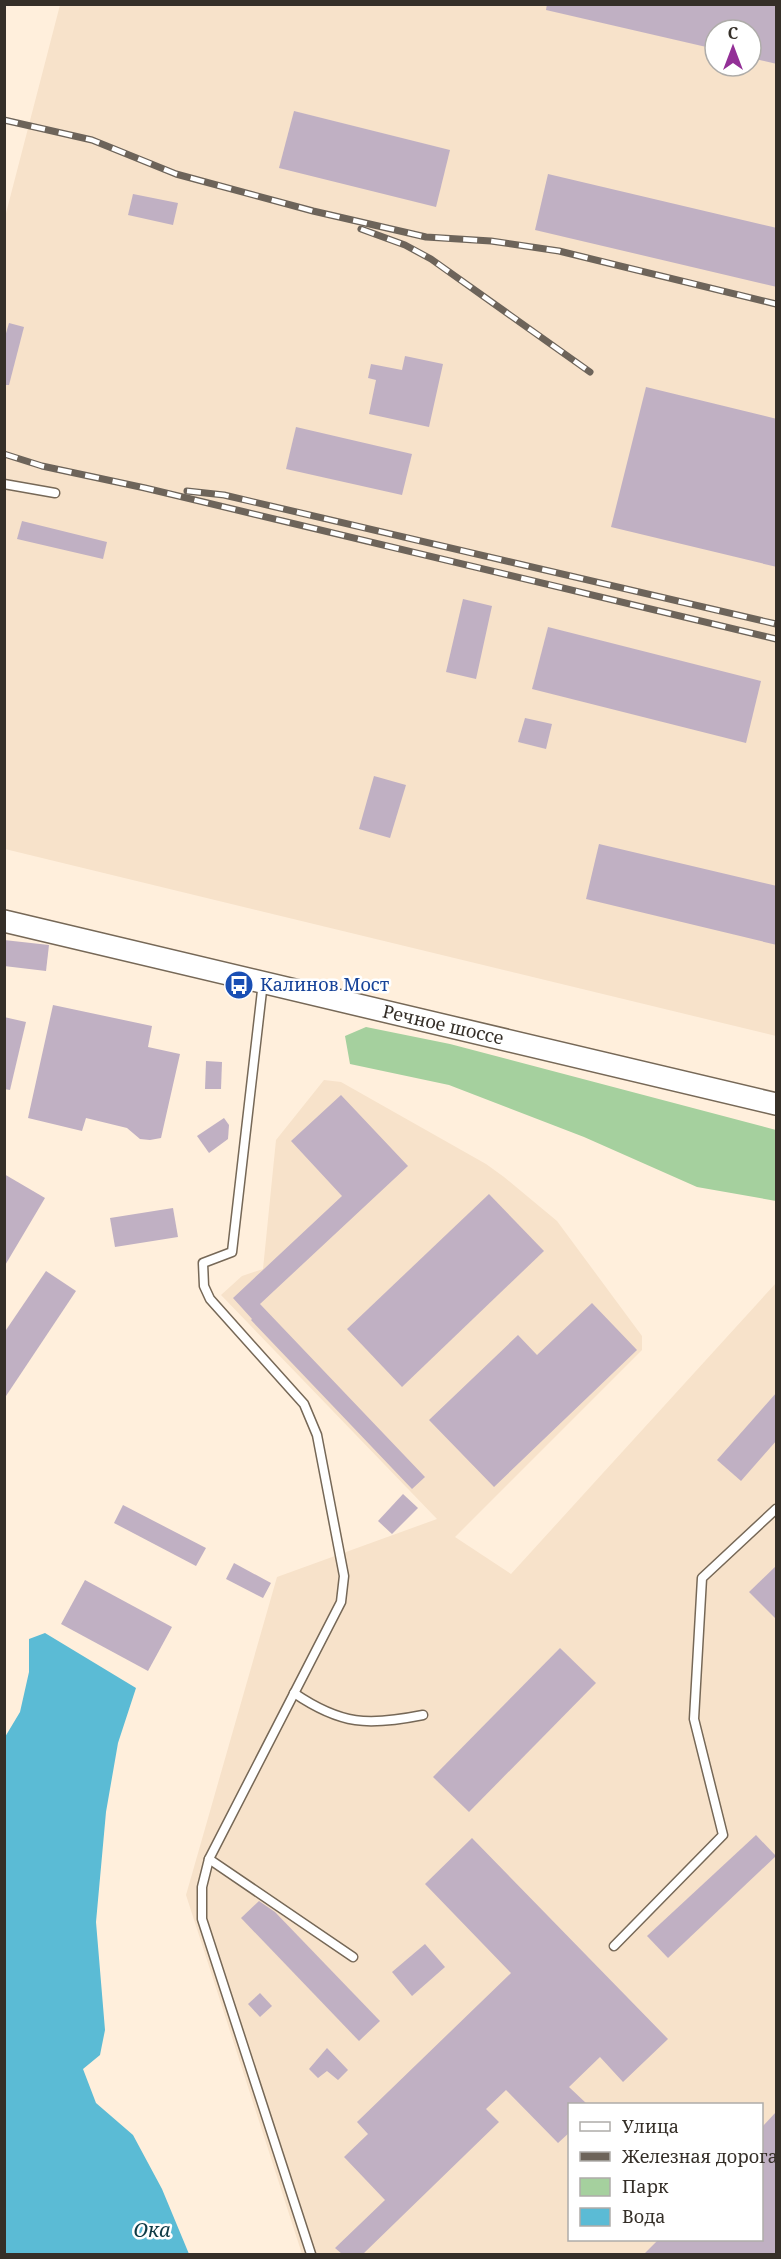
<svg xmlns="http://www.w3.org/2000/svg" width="781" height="2259" font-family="'Noto Serif',serif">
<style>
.built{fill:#f7e2ca;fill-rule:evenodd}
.green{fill:#a5d09e}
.water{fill:#5bbbd5}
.building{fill:#c0b0c3}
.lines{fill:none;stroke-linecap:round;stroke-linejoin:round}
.service-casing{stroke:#766857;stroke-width:11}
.tertiary-casing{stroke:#766857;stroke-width:24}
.service{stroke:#fff;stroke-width:8}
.tertiary{stroke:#fff;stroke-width:21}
.rail-casing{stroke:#6d645a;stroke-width:7}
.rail{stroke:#fff;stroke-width:4.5;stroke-dasharray:14;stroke-linecap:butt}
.labels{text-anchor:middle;stroke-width:5;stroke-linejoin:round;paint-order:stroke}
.transit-label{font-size:18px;fill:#164399;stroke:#fff;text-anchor:start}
.street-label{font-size:18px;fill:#352f28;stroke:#fff}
.water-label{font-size:20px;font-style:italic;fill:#0e3b46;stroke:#fff}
</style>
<rect width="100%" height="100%" fill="#ffefdc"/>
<g class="built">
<path d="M60,5h716v1031l-771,-187v-632zM715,30h36v36h-36z"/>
<path d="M324,1080l17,2 145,82 18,13 53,44 85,115v14l-187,187 56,37 265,-291v971h-474l-116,-359 91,-318 160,-58 -216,-224 21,-19 21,-7 13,-129zM570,2104h192v136h-192z"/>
</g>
<polygon class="green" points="366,1027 450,1044 776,1130 776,1201 697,1187 584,1137 449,1085 350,1064 345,1036"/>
<polygon class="water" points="45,1633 136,1688 118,1743 106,1812 96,1922 105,2030 100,2055 83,2069 96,2103 133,2135 162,2189 189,2254 5,2254 5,1737 20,1712 29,1672 29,1639"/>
<g class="building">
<polygon points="547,4 777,4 777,64 751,58 751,30 715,30 715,49 546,10"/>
<polygon points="294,111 450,150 436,207 279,168"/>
<polygon points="548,174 777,228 777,287 535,230"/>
<polygon points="133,194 178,203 173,225 128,215"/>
<polygon points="9,323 24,327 9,385 4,385 4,340"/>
<polygon points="405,356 443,364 429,427 369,414 376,380 368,378 371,364 402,370"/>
<polygon points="646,387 777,419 777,567 611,527"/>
<polygon points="296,427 412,454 402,495 286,469"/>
<polygon points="22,521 107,542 103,559 17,539"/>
<polygon points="463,599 492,606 476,679 446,672"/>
<polygon points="548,627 761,681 746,743 532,689"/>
<polygon points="525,718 552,724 546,749 518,742"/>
<polygon points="374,776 406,785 390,838 359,829"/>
<polygon points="599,844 777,886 777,945 586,899"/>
<polygon points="4,940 49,945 46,971 4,966"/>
<polygon points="53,1005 152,1026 148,1047 180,1054 161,1138 150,1140 140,1139 127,1128 86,1118 82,1131 28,1118"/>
<polygon points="4,1017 26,1022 10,1090 4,1089"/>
<polygon points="206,1061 222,1062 221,1089 205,1089"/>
<polygon points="341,1095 408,1166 260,1304 425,1477 412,1489 251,1320 252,1319 233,1298 342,1196 291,1141"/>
<polygon points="224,1118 229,1125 228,1139 209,1153 197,1136"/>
<polygon points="4,1174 45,1198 4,1267"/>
<polygon points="489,1194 544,1251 402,1387 347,1329"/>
<polygon points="173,1208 178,1237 115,1247 110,1218"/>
<polygon points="46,1271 76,1291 4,1399 4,1333"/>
<polygon points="592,1303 637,1350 494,1487 429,1420 518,1335 537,1355"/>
<polygon points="777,1392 777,1440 741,1481 717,1460"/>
<polygon points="403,1494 418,1508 392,1534 378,1521"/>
<polygon points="123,1505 206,1548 196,1566 114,1523"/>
<polygon points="234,1563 271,1583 263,1598 226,1579"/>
<polygon points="777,1565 777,1620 749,1592"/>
<polygon points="85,1580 172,1627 148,1671 61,1624"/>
<polygon points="560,1648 596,1683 469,1812 433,1777"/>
<polygon points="756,1835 776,1856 668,1958 647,1936"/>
<polygon points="472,1838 668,2039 623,2082 600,2057 569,2087 587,2104 570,2104 570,2132 558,2143 506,2090 486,2109 499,2122 363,2254 342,2254 335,2248 385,2200 344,2157 368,2134 357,2122 511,1973 425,1884"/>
<polygon points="259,1901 275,1912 380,2021 359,2041 241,1918"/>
<polygon points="425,1944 445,1967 412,1996 392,1972"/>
<polygon points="260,1993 272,2006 260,2017 248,2004"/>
<polygon points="327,2048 348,2070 338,2080 327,2071 318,2078 309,2069"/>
<polygon points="777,2111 777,2254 644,2254 658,2240 762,2240 762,2127"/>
</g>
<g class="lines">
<g class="service-casing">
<g id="service">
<polyline points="4,484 55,493"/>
<polyline points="263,982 232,1252 203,1263 204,1286 210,1299 304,1404 317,1435 344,1576 341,1602 209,1859 202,1887 202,1919 311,2254"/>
<path d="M294,1693c47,32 74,33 129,22"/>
<polyline points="209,1859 353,1957"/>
<polyline points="614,1946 723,1835 694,1719 702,1578 776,1509"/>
</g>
</g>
<g class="tertiary-casing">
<polyline id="tertiary" points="4,921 776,1104"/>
</g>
<use href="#service" class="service"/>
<use href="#tertiary" class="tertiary"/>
<g class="rail-casing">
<g id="rail">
<polyline points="4,120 92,140 176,174 313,211 426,237 491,241 559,251 776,304"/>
<polyline points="361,229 405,245 431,259 590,372"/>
<polyline points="4,454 42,466 145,488 776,639"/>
<polyline points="187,491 224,495 776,624"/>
</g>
</g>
<use href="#rail" class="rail"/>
</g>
<defs>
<g id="bus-disc" transform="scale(1.5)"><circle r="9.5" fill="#1a4fb4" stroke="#fff"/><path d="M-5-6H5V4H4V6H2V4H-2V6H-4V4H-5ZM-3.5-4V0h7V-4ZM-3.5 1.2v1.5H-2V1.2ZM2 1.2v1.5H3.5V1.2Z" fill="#fff"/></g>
</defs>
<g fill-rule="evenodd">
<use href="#bus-disc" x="239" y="985"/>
</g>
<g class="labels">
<g class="transit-label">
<text x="260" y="991">Калинов Мост</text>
</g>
<g class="street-label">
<text transform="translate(443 1025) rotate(13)" y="6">Речное шоссе</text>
</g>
<g class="water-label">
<text x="152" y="2237">Ока</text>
</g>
</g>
<rect width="781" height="2259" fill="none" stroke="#352f28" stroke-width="12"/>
<rect x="568" y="2103" width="195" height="138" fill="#ffffff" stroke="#aeaca9" stroke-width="1.5"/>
<rect x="580" y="2122" width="30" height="9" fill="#ffffff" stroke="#aeaca9" stroke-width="1.5"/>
<text x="622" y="2133" font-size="18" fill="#352f28">Улица</text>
<rect x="580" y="2152" width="30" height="9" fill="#6d645a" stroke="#aeaca9" stroke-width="1.5"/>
<text x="622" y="2163" font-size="18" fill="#352f28">Железная дорога</text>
<rect x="580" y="2178" width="30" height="18" fill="#a5d09e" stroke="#aeaca9" stroke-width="1.5"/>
<text x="622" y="2193" font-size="18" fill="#352f28">Парк</text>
<rect x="580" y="2208" width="30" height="18" fill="#5bbbd5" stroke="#aeaca9" stroke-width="1.5"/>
<text x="622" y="2223" font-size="18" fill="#352f28">Вода</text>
<g transform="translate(733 48)"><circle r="28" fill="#ffffff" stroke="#aeaca9" stroke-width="1.5"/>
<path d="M0-4.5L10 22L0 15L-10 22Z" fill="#933097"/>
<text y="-9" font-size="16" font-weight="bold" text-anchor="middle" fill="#352f28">С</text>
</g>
</svg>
